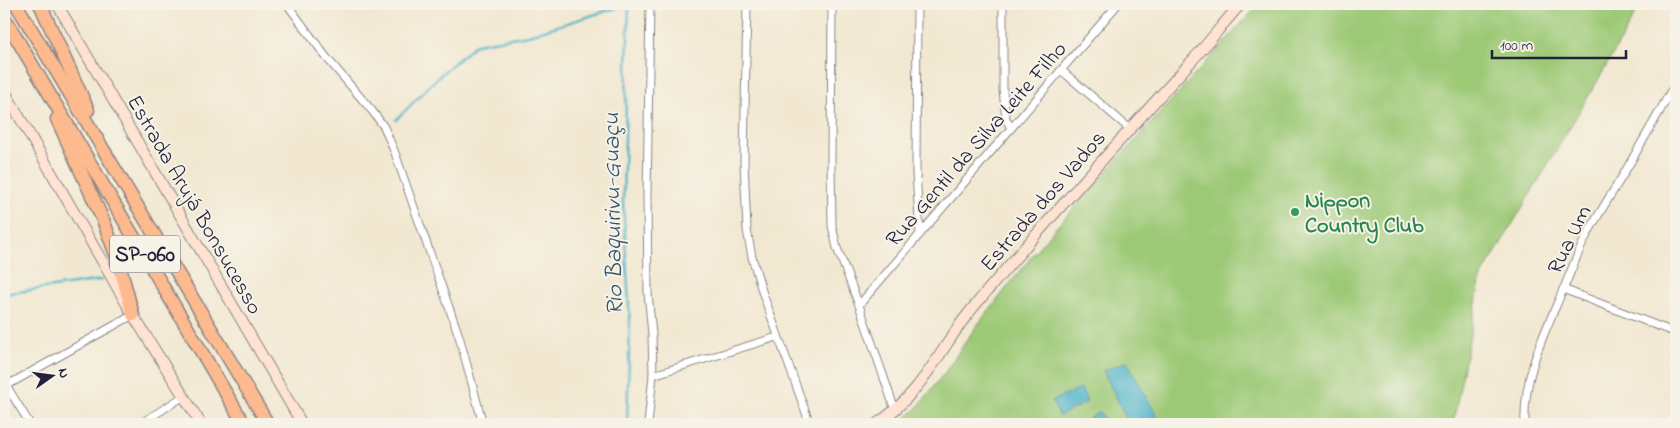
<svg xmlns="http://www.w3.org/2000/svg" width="1680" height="428" font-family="'Indie Flower',sans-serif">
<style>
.green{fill:#9cc976;stroke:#5f7658}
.water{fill:#4ab3c9;stroke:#366a82}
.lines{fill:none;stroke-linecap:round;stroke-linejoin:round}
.stream{stroke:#4ab3c9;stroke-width:2.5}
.street-casing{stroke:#8a8586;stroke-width:9}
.secondary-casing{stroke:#8a8586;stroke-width:12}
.highway-casing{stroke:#8a8586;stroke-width:15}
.street{stroke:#fff;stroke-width:7}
.secondary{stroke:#fee3d2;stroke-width:10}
.highway{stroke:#fcba8e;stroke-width:12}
.leisure-dot{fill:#2e9e5b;stroke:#f7f3e8;stroke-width:2}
.labels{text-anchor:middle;stroke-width:4;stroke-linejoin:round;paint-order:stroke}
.shield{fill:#f7f3e8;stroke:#62616f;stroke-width:1}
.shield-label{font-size:21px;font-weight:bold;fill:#22223b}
.street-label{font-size:22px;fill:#22223b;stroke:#f7f3e8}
.leisure-label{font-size:22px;font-weight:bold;fill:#27864d;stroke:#f7f3e8;text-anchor:start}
.water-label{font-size:24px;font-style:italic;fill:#30556d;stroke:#f7f3e8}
</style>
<rect width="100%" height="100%" fill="#f7f3e8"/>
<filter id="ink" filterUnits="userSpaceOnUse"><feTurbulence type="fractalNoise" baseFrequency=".02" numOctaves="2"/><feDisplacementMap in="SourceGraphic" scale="10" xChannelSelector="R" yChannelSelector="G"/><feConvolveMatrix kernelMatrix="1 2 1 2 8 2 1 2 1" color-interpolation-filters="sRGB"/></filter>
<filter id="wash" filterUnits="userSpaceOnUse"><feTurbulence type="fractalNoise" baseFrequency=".0096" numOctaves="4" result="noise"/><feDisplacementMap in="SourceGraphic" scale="20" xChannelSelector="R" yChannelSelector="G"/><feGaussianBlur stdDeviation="1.12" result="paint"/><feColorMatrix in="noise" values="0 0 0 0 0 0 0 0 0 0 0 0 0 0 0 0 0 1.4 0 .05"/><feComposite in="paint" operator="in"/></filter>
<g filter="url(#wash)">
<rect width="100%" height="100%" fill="#f2e8d1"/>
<polygon class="green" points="1259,4 1641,4 1601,75 1481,277 1453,424 900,424 918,407 945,372 975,328 1043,242"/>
<g class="water">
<polygon points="1127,361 1159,420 1149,424 1129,424 1103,371"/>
<polygon points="1081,388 1087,402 1059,416 1052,401"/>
<path d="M1100,412l4,8 -1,4h-28v-1c11,1 16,-7 25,-11z"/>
</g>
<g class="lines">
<g class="stream">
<polyline points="396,120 438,77 476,44 528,35 629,4"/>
<polyline points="4,294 102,280"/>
<polyline points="627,424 630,322 623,201 629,4"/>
</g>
</g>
</g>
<g filter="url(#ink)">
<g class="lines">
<g class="street-casing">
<g id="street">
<polyline points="287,4 326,57 373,112 384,127 395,153 459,336 483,424"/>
<polyline points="747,4 744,162 747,230 752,257 762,291 810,424"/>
<polyline points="832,4 831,164 832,226 837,248 859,305 895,410"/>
<polyline points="917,4 916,173 920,234"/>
<polyline points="1003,4 1003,90 1006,119 1011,128"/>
<polyline points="1061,70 1130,129"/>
<polyline points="1563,289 1676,333"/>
<polyline points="859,305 1118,4"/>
<polyline points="653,375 777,337"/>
<polyline points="6,385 30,424"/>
<polyline points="4,387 133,315"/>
<polyline points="140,424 184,396"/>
<polyline points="648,424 653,375 652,334 648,293 647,197 650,4"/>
<path d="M1525,424c-2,-49 19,-90 38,-134 8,-18 14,-36 23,-53 11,-21 25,-42 37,-62 18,-31 36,-62 53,-93"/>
</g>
</g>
<g class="secondary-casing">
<g id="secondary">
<polyline points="57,4 302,424"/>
<polyline points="4,90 133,315 201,424"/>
<path d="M876,424c37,-23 59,-63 83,-98 8,-12 19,-24 28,-35 66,-77 134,-152 202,-227 18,-19 34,-41 52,-60"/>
</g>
</g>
<g class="highway-casing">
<g id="highway">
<polyline points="16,4 268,424"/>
<polyline points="40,4 88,110"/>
<polyline points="4,17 244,424"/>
<polyline points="57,119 103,220 118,260 133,315"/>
</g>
</g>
<use href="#street" class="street"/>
<use href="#secondary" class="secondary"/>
<use href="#highway" class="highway"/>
</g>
</g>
<circle class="leisure-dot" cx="1295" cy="212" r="5"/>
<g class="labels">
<rect class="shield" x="110" y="235.5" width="70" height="37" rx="4"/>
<g class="shield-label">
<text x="145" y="261">SP-060</text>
</g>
<g class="street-label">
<text transform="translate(975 143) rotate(-49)" y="8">Rua Gentil da Silva Leite Filho</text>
<text transform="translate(1042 200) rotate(-49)" y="8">Estrada dos Vados</text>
<text transform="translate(196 204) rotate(60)" y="8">Estrada Arujá Bonsucesso</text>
<text transform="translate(1568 239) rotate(-64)" y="8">Rua Um</text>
</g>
<g class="leisure-label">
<text x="1305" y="207">Nippon<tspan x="1305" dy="25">Country Club</tspan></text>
</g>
<g class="water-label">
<text transform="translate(612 214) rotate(-91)" y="8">Rio Baquirivu-Guaçu</text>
</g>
</g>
<rect width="1680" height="428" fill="none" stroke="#f7f3e8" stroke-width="20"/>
<g transform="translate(52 376) rotate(76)" stroke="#f7f3e8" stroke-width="4" paint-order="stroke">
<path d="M0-4L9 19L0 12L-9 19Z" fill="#22223b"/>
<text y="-8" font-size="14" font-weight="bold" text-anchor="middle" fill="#22223b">N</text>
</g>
<path d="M1492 50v8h134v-8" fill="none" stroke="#22223b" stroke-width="2.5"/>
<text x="1500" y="50" font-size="15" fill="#22223b" stroke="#f7f3e8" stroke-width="4" paint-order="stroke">100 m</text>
</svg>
